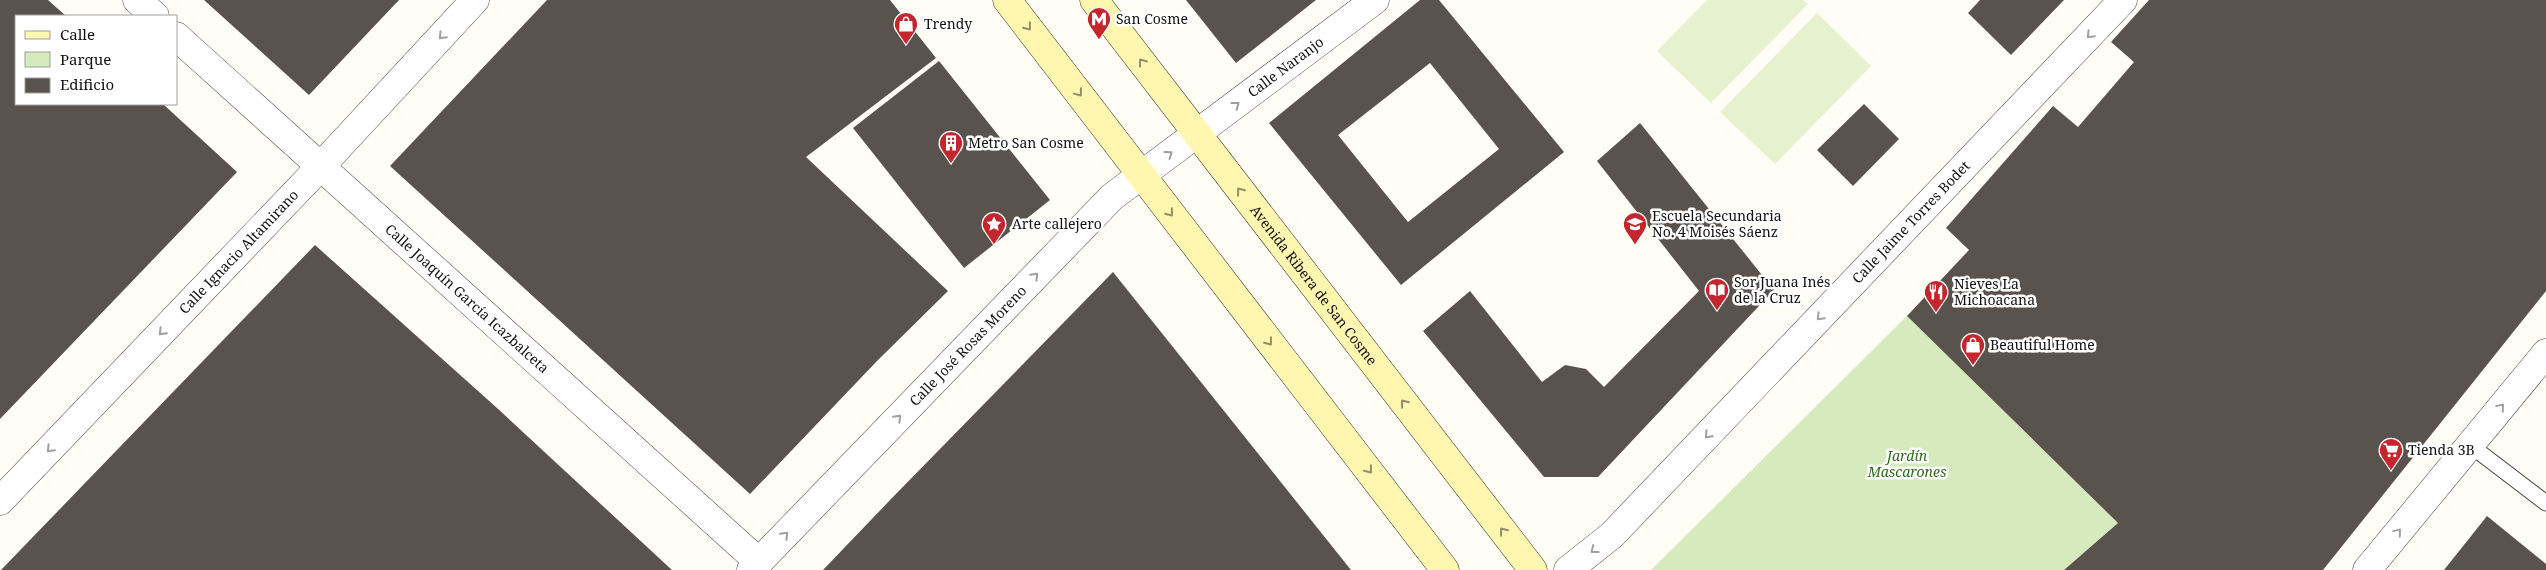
<svg xmlns="http://www.w3.org/2000/svg" width="2546" height="570" font-family="'Noto Serif',serif">
<style>
.green{fill:#d5ebbd}
.pitch{fill:#e6f2cf}
.building{fill:#5a524d;fill-rule:evenodd}
.lines{fill:none;stroke-linecap:round;stroke-linejoin:round}
.service-casing{stroke:#444;stroke-width:17}
.minor-casing{stroke:#444;stroke-width:29}
.secondary-casing{stroke:#333;stroke-width:29}
.service{stroke:#fff;stroke-width:15}
.minor{stroke:#fff;stroke-width:28}
.secondary{stroke:#fff6b0;stroke-width:28}
.oneway{stroke:#948f68}
.oneway2{stroke:#a0a0a0}
.labels{text-anchor:middle;stroke-width:5;stroke-linejoin:round;paint-order:stroke}
.poi-label{font-size:14px;fill:#111;stroke:#fff;text-anchor:start}
.street-label{font-size:14px;fill:#111;stroke:#fff}
.park-label{font-size:14px;font-style:italic;fill:#2f6b1f;stroke:#fff}
</style>
<rect width="100%" height="100%" fill="#fffdf5"/>
<polygon class="green" points="1907,316 2118,523 2064,570 1651,570"/>
<g class="pitch">
<polygon points="1707,0 1803,0 1808,4 1711,103 1657,51"/>
<polygon points="1817,13 1871,66 1775,164 1720,112"/>
</g>
<g class="building">
<polygon points="0,0 48,0 66,16 16,16 16,104 163,104 237,172 0,419"/>
<polygon points="204,0 399,0 309,95"/>
<polygon points="547,0 890,0 936,58 806,157 948,291 877,361 750,494 390,166"/>
<polygon points="1186,0 1316,0 1236,63"/>
<path d="M1420,0h19l125,152 -163,133 -132,-162zM1430,63l69,86 -91,73 -70,-87z"/>
<polygon points="1980,0 2064,0 2011,55 1968,13"/>
<polygon points="2149,0 2546,0 2546,291 2323,570 2064,570 2118,523 1907,316 1969,250 1946,228 2053,106 2078,127 2134,62 2111,42"/>
<polygon points="939,61 1050,200 964,268 853,128"/>
<polygon points="1864,104 1899,139 1853,186 1817,150"/>
<polygon points="1640,123 1774,290 1598,477 1544,477 1423,331 1470,291 1542,382 1565,365 1586,369 1604,387 1699,291 1597,161"/>
<polygon points="315,245 497,408 672,570 1,570"/>
<polygon points="1113,272 1351,570 823,570 892,498"/>
<polygon points="2487,516 2546,564 2546,570 2444,570"/>
</g>
<g class="lines">
<g class="service-casing">
<polyline id="service" points="2470,445 2546,503"/>
</g>
<g class="minor-casing">
<g id="minor">
<polyline points="137,0 155,16"/>
<path id="s1" d="M176,36l583,526"/>
<path id="s2" d="M0,501l321,-335 154,-166"/>
<path id="s3" d="M751,570l361,-373 263,-197"/>
<path id="s4" d="M1568,570l44,-35 511,-535"/>
<polyline points="2367,570 2546,353"/>
</g>
</g>
<g class="secondary-casing">
<g id="secondary">
<polyline points="1007,0 1445,570"/>
<path id="s5" d="M1094,0l439,570"/>
</g>
</g>
<use href="#service" class="service"/>
<use href="#minor" class="minor"/>
<use href="#secondary" class="secondary"/>
</g>
<defs><path id="oneway-chevron" d="M-2-3.5L2.5 0L-2 3.5" fill="none" stroke-width="1.6" stroke-linecap="round" stroke-linejoin="round" transform="scale(1.25)"/></defs>
<g class="oneway">
<use href="#oneway-chevron" transform="translate(1028 27) rotate(52)"/>
<use href="#oneway-chevron" transform="translate(1142 62) rotate(-127)"/>
<use href="#oneway-chevron" transform="translate(1079 93) rotate(53)"/>
<use href="#oneway-chevron" transform="translate(1240 191) rotate(-128)"/>
<use href="#oneway-chevron" transform="translate(1170 213) rotate(52)"/>
<use href="#oneway-chevron" transform="translate(1269 342) rotate(52)"/>
<use href="#oneway-chevron" transform="translate(1404 403) rotate(-128)"/>
<use href="#oneway-chevron" transform="translate(1369 470) rotate(52)"/>
<use href="#oneway-chevron" transform="translate(1503 531) rotate(-128)"/>
</g>
<g class="oneway2">
<use href="#oneway-chevron" transform="translate(2090 35) rotate(134)"/>
<use href="#oneway-chevron" transform="translate(442 36) rotate(133)"/>
<use href="#oneway-chevron" transform="translate(1236 105) rotate(-37)"/>
<use href="#oneway-chevron" transform="translate(1169 154) rotate(-36)"/>
<use href="#oneway-chevron" transform="translate(1035 276) rotate(-46)"/>
<use href="#oneway-chevron" transform="translate(1820 317) rotate(134)"/>
<use href="#oneway-chevron" transform="translate(162 332) rotate(134)"/>
<use href="#oneway-chevron" transform="translate(2501 407) rotate(-50)"/>
<use href="#oneway-chevron" transform="translate(898 418) rotate(-46)"/>
<use href="#oneway-chevron" transform="translate(1708 435) rotate(134)"/>
<use href="#oneway-chevron" transform="translate(50 449) rotate(134)"/>
<use href="#oneway-chevron" transform="translate(2398 532) rotate(-50)"/>
<use href="#oneway-chevron" transform="translate(785 535) rotate(-46)"/>
<use href="#oneway-chevron" transform="translate(1594 550) rotate(142)"/>
</g>
<defs>
<g id="metro-pin" transform="scale(1.25)"><path d="M0 17L-7.5 6A9.5 9.5 0 1 1 7.5 6Z" fill="#c4262e" stroke="#fff"/><path d="M-5.5 5V-5H-3L0 0L3-5H5.5V5H3V-.5L0 4L-3-.5V5Z" fill="#fff"/></g>
<g id="shop-pin" transform="scale(1.25)"><path d="M0 17L-7.5 6A9.5 9.5 0 1 1 7.5 6Z" fill="#c4262e" stroke="#fff"/><path d="M-5-2.5h2.3a2.7 3.5 0 0 1 5.4 0H5L5.5 6h-11ZM-1.5-2.5h3a1.5 2.3 0 0 0-3 0Z" fill="#fff"/></g>
<g id="building-pin" transform="scale(1.25)"><path d="M0 17L-7.5 6A9.5 9.5 0 1 1 7.5 6Z" fill="#c4262e" stroke="#fff"/><path d="M-4-6H4V6H1V3H-1V6H-4ZM-2.5-4.3h1.7v1.8h-1.7ZM.8-4.3h1.7v1.8H.8ZM-2.5-1h1.7V.8h-1.7ZM.8-1h1.7V.8H.8Z" fill="#fff"/></g>
<g id="sight-pin" transform="scale(1.25)"><path d="M0 17L-7.5 6A9.5 9.5 0 1 1 7.5 6Z" fill="#c4262e" stroke="#fff"/><path d="M0-6L1.8-2.2L6-1.7L2.9 1.2L3.7 5.4L0 3.3L-3.7 5.4L-2.9 1.2L-6-1.7L-1.8-2.2Z" fill="#fff"/></g>
<g id="school-pin" transform="scale(1.25)"><path d="M0 17L-7.5 6A9.5 9.5 0 1 1 7.5 6Z" fill="#c4262e" stroke="#fff"/><path d="M0-5L7-2L0 1L-7-2ZM-4 1L0 2.5L4 1V4Q0 6-4 4Z" fill="#fff"/></g>
<g id="library-pin" transform="scale(1.25)"><path d="M0 17L-7.5 6A9.5 9.5 0 1 1 7.5 6Z" fill="#c4262e" stroke="#fff"/><path d="M-6-4Q-3-5.5-.7-3.5V5Q-3 3-6 4ZM6-4Q3-5.5 .7-3.5V5Q3 3 6 4Z" fill="#fff"/></g>
<g id="restaurant-pin" transform="scale(1.25)"><path d="M0 17L-7.5 6A9.5 9.5 0 1 1 7.5 6Z" fill="#c4262e" stroke="#fff"/><path d="M-5-6h1v4h1v-4h1v4h1v-4h1v5L-1.5 .5V6h-2V.5L-5-1ZM5-6V6H3V1.5H1.5Q1.5-4 5-6Z" fill="#fff"/></g>
<g id="supermarket-pin" transform="scale(1.25)"><path d="M0 17L-7.5 6A9.5 9.5 0 1 1 7.5 6Z" fill="#c4262e" stroke="#fff"/><path d="M-6-5.5h2.5l.6 2H6L4.5 2H-2.5L-4.4-4H-6ZM-1.5 3.2a1.3 1.3 0 1 0 .1 0ZM3 3.2a1.3 1.3 0 1 0 .1 0Z" fill="#fff"/></g>
</defs>
<g fill-rule="evenodd">
<use href="#metro-pin" x="1099" y="19"/>
<use href="#shop-pin" x="906" y="24"/>
<use href="#building-pin" x="951" y="143"/>
<use href="#sight-pin" x="994" y="224"/>
<use href="#school-pin" x="1635" y="224"/>
<use href="#library-pin" x="1717" y="290"/>
<use href="#restaurant-pin" x="1936" y="292"/>
<use href="#shop-pin" x="1973" y="345"/>
<use href="#supermarket-pin" x="2391" y="450"/>
</g>
<g class="labels">
<g class="poi-label">
<text x="1116" y="24">San Cosme</text>
<text x="924" y="29">Trendy</text>
<text x="968" y="148">Metro San Cosme</text>
<text x="1652" y="221">Escuela Secundaria<tspan x="1652" dy="16">No. 4 Moisés Sáenz</tspan></text>
<text x="1012" y="229">Arte callejero</text>
<text x="1734" y="287">Sor Juana Inés<tspan x="1734" dy="16">de la Cruz</tspan></text>
<text x="1954" y="289">Nieves La<tspan x="1954" dy="16">Michoacana</tspan></text>
<text x="1990" y="350">Beautiful Home</text>
<text x="2408" y="455">Tienda 3B</text>
</g>
<g class="street-label">
<text dy="5" stroke="none"><textPath href="#s3" startOffset="736">Calle Naranjo</textPath></text>
<text dy="5" stroke="none"><textPath href="#s4" startOffset="489">Calle Jaime Torres Bodet</textPath></text>
<text dy="5" stroke="none"><textPath href="#s2" startOffset="345">Calle Ignacio Altamirano</textPath></text>
<text dy="5" stroke="none"><textPath href="#s5" startOffset="360">Avenida Ribera de San Cosme</textPath></text>
<text dy="5" stroke="none"><textPath href="#s1" startOffset="392">Calle Joaquín García Icazbalceta</textPath></text>
<text dy="5" stroke="none"><textPath href="#s3" startOffset="312">Calle José Rosas Moreno</textPath></text>
</g>
<g class="park-label">
<text x="1907" y="461">Jardín<tspan x="1907" dy="16">Mascarones</tspan></text>
</g>
</g>
<rect x="15" y="15" width="162" height="90" fill="#ffffff" stroke="#a0a0a0"/>
<rect x="25" y="31" width="25" height="8" fill="#fff6b0" stroke="#a0a0a0"/>
<text x="60" y="40" font-size="15" fill="#111111">Calle</text>
<rect x="25" y="52" width="25" height="15" fill="#d5ebbd" stroke="#a0a0a0"/>
<text x="60" y="65" font-size="15" fill="#111111">Parque</text>
<rect x="25" y="78" width="25" height="15" fill="#5a524d" stroke="#a0a0a0"/>
<text x="60" y="90" font-size="15" fill="#111111">Edificio</text>
</svg>
